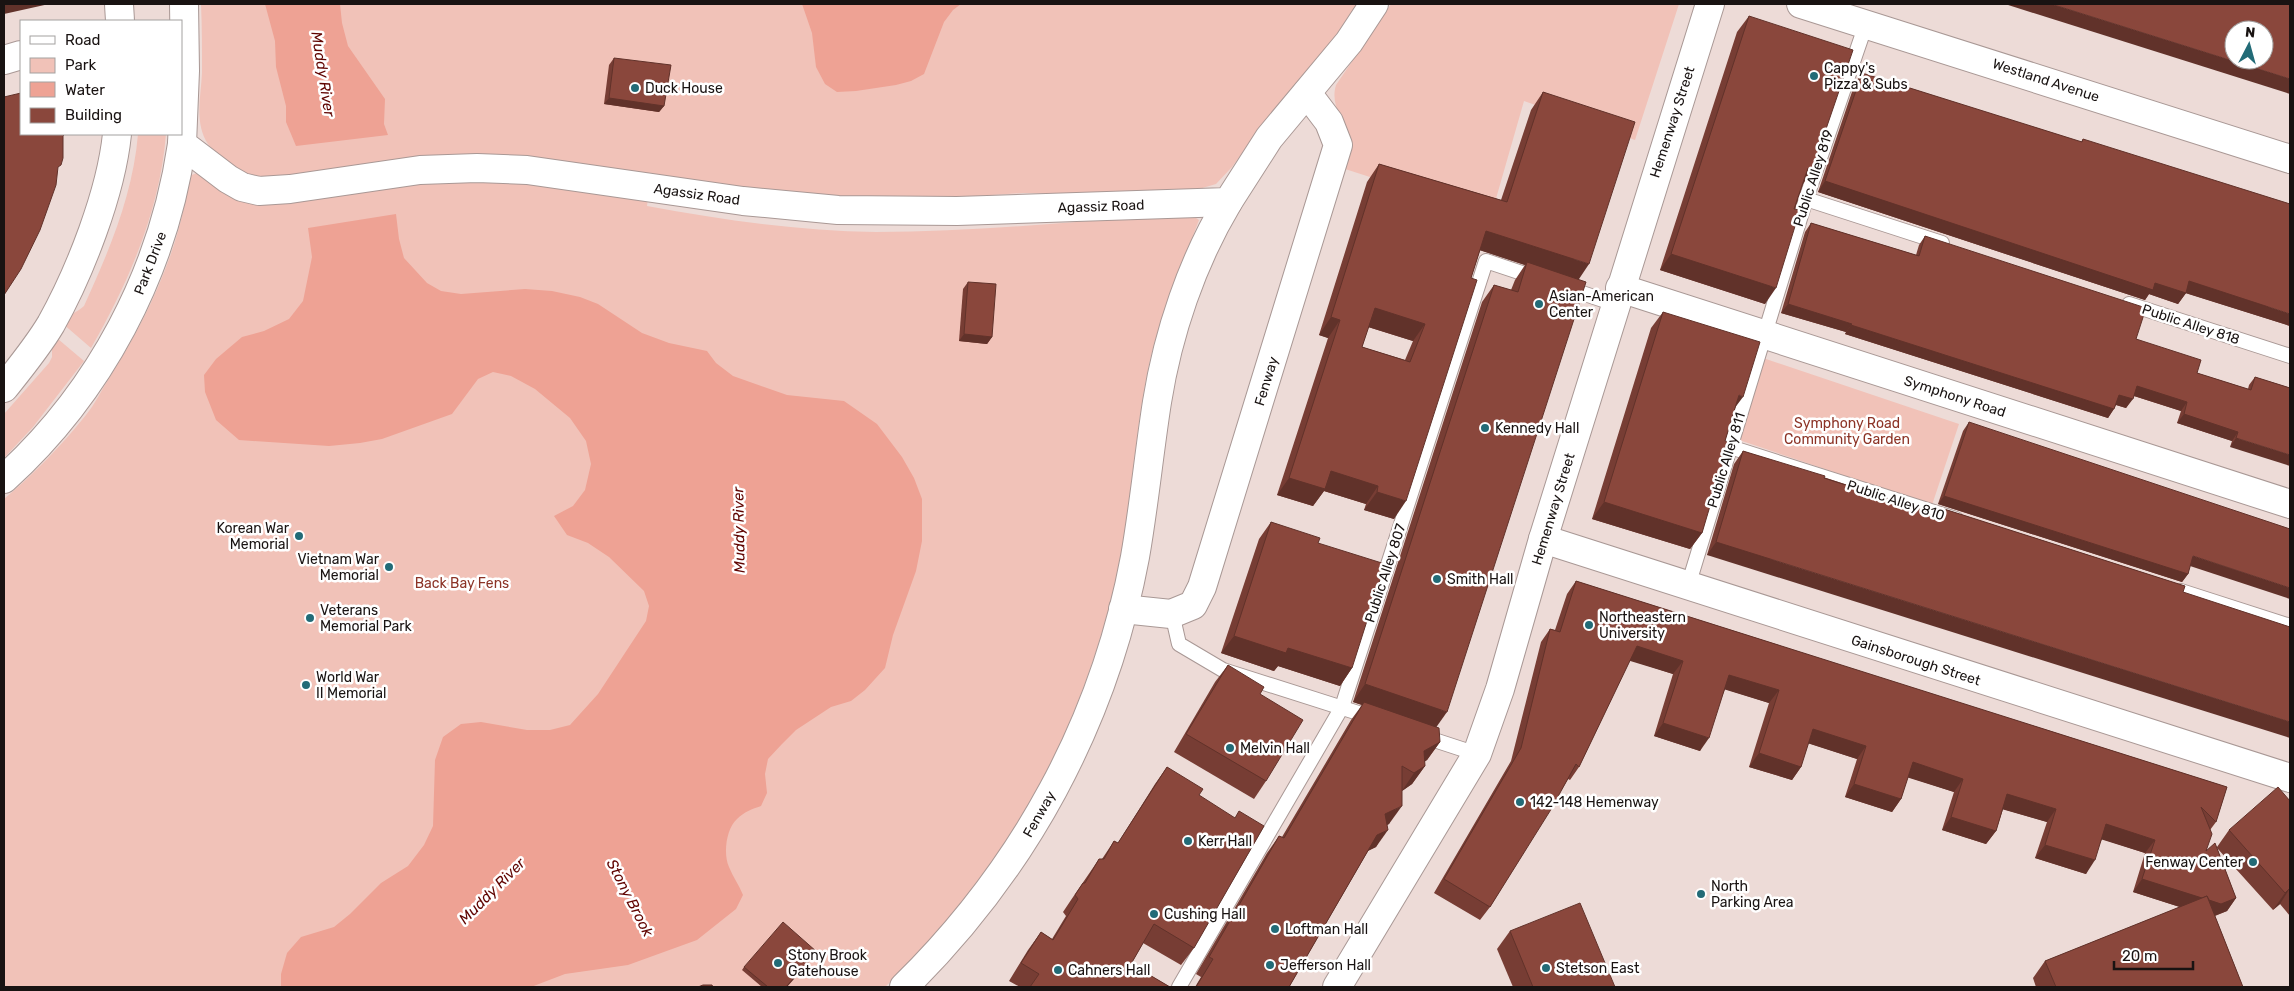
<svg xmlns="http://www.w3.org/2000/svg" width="2294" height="991" font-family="Rubik,sans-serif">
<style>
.green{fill:#f1c2b8}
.water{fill:#eea294}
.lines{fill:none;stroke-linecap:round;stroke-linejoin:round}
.service-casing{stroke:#a99895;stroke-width:16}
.minor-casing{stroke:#a99895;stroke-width:30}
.secondary-casing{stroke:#a99895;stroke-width:30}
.primary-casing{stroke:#a99895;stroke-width:30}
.trunk-casing{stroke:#a99895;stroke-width:30}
.service{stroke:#fff;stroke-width:14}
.minor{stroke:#fff;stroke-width:28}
.secondary{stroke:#fff;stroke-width:28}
.primary{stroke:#fff;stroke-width:28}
.trunk{stroke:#fff;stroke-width:28}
.wall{fill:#773d34;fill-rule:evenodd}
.shaded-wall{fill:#61322a}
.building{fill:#8a473c;stroke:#61322a;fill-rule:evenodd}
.poi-dot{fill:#226b77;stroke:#fff;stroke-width:2}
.labels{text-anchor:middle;stroke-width:5;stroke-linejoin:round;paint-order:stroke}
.poi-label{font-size:14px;fill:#191312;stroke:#fff;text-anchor:start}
.street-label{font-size:14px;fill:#191312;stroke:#fff}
.park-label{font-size:14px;fill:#8c3326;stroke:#fff}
.water-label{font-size:15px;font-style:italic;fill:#600400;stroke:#fff}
</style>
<rect width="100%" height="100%" fill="#eddbd7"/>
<g class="green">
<path d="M201,4h1156l-24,36 -59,69 -42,58 -16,17 -17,5 -100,5 -76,-1 -76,5 -152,-2 -250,-37 -91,-4 -38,3 -164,22c-14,-10 -35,-21 -44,-36 -14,-21 -7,-48 -6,-71 0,-23 0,-46 -1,-69z"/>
<path d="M1391,4h288l-44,136 -111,-39 -33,115 -149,-48c2,-8 7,-22 5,-31 -4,-19 -17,-32 -11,-52z"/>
<path d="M138,134h28c-6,76 -37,148 -75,214l-29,-25c6,-9 15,-10 22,-17 25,-55 49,-111 54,-172z"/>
<path d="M197,173l11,5 204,3 108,-2 128,19 -1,8c76,14 152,25 229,26 105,0 210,-12 314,-18l9,6c-17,46 -38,93 -49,140 -16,72 -18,147 -34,219 -35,153 -114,302 -231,408h-881v-488c30,-25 57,-53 82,-84 9,-11 15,-24 22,-35 39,-61 73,-132 81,-204z"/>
<polygon points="58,339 84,361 33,427 4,458 4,414 49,363 52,357 52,343"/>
<polygon points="1763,358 1959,424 1932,505 1736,439"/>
</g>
<g class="water">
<polygon points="265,4 340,4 342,23 348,46 385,99 384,124 388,135 296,146 286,122 286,106 276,67 275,41"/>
<polygon points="802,4 961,4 953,10 944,22 924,74 911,81 896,85 856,91 837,92 825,84 816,67 812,33"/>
<path d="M396,214l3,25 5,19 23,25 14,8 20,3 64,-5 27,2 28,6 18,7 44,29 27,10 38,8 9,12 17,13 54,19 57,6 33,23 25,33 12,21 8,21v42l-6,30 -23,64 -8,33 -20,22 -14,11 -20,6 -35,23 -14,14 -14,15 -3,15 2,19 -6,13c-9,3 -17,6 -24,13 -11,10 -14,35 -8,48 4,10 10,18 14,28l-7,14 -39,31 -69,25 -63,9 -34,13h-250v-13l6,-21 14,-16 33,-10 16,-13 31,-31 27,-17 16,-21 9,-19 2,-66 8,-23 18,-13 20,-2 46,8h23l20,-5 28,-31 48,-73 3,-15 -5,-15 -35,-34 -21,-14 -21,-8 -13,-19 19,-10 12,-16 6,-26 -5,-23 -16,-23 -35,-29 -24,-13 -18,-4 -15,7 -26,35 -70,25 -22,4 -31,3 -90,-6 -23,-20 -11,-28 -1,-17 12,-16 26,-22 22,-6 25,-12 14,-18 9,-44 -4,-29z"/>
</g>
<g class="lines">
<g class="service-casing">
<g id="service">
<polyline points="1806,199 1942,243"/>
<polyline points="1564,287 1615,304"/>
<polyline points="2129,304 2290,356"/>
<polyline points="1730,447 1956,519"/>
<polyline points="1688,586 1806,199 1866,24"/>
<polyline points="2181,591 2290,626"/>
<polyline points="1175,612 1174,622 1179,644 1223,670 1374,718"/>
<polyline points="1422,736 1477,754"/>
<polyline points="1179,987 1342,707 1486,261 1537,278"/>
</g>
</g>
<g class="minor-casing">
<g id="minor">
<polyline points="4,60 21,55"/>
<polyline points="1620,288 2290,504"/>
<polyline points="1543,539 2290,778"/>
<polyline points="1123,609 1171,614 1193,605 1202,587 1338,145 1329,122 1307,93"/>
</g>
</g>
<g class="secondary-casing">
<g id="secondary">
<polyline points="1801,4 2290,159"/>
<polyline points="1337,987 1477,754 1500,689 1543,539 1710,4"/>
</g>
</g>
<g class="primary-casing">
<g id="primary">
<polyline points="119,4 120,21"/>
<path d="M4,388c16,-20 34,-42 47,-64 29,-52 60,-131 66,-190"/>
<path d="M4,479c96,-87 159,-206 178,-335"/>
<path d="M904,987c120,-118 200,-264 231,-430 9,-51 14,-104 22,-155 11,-69 35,-140 71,-200"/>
</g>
</g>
<g class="trunk-casing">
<polyline id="trunk" points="184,4 185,71 182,144 228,179 242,187 259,191 290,189 420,170 477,168 527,170 743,201 838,210 957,211 1228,202 1269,138 1349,42 1374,4"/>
</g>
<use href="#service" class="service"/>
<use href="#minor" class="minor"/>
<use href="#secondary" class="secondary"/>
<use href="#primary" class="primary"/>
<use href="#trunk" class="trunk"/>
</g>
<g class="wall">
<polygon points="1749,16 1812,170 1803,184 1765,304 1660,270 1737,32"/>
<polygon points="614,58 664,106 659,112 604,104 609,65"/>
<polygon points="1862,73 2081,142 2083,139 2290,326 2186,293 2178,304 2149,294 2145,300 1818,192 1855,83"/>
<path d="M1543,92l35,187 -142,448 4,15 -13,18 -3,2 1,4 -13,18 -10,7 -13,33 -2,1 -11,22 -8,4 -79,136h-94l6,-10 -5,-3 71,-121 12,-17 3,1 69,-117 11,-15 -9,-3 129,-400 12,-17 17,5 4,-10 10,-15 -45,-15 -86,269 -30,-9 2,-6 -42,-13 -11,15 -36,-11 51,-157 -9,-3 48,-153 12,-18 122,36 30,-90zM1368,327l45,14 -8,19 -43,-13z"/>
<polygon points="1811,223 1916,255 1919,245 1925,236 2136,339 2197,373 2248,389 2249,385 2255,377 2290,388 2230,447 2232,441 2177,423 2181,411 2134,396 2126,408 2116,405 2108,418 1845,334 1846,332 1781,313 1805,232"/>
<polygon points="968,282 992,337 987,344 959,341 963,289"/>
<polygon points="1663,312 1735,409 1725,441 1702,533 1690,549 1592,519 1651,328"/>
<polygon points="1969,422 2190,566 2188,574 2182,582 1938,504 1963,431"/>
<polygon points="1743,451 1937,514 1941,508 2185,586 1707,555 1734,464"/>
<polygon points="1271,522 1318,543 1352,668 1340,686 1278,666 1274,671 1221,653 1259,539"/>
<polygon points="1576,581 2227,787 2216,822 2210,830 2206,851 2217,847 2229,830 2290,801 2290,916 2280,904 2273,910 2217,848 2236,898 2227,911 2215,916 2243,987 2036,987 2033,978 2045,961 2180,907 2133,892 2145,853 2102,839 2086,874 2035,858 2047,822 2003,809 1996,831 1986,844 1942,830 1954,792 1908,777 1901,799 1892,812 1845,797 1857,759 1808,743 1801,767 1792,780 1749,767 1769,703 1725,689 1700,751 1654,736 1673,674 1630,660 1579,767 1570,780 1568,779 1490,907 1480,920 1434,893 1511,761 1541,642 1550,629 1555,630 1567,594"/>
<polygon points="1228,665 1260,694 1266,781 1254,799 1174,752 1215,682"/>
<polygon points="1167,767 1199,795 1194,948 1181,965 1143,943 1131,964 1170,987 1020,987 1009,981 1028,950 1041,932 1052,939 1066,916 1063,912 1071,900 1099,859 1102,859 1114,841 1118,843 1155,784"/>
<polygon points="1510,931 1615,987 1513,987 1497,949"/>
<polygon points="815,955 787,987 762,987 742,970 744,967"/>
</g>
<g class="shaded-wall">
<polygon points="4,4 49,4 4,14"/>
<polygon points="2005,4 2051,4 2290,79 2290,94"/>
<polygon points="609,98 664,106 659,112 604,104"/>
<polygon points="1808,168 1812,170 1801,186"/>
<polygon points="1825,181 2155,283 2186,293 2178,304 2149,294 2145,300 1818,192"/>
<polygon points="1486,231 1589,264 1577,282 1527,262 1525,265 1473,248"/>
<polygon points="1671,254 1776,288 1765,304 1660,270"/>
<polygon points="2189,281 2290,314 2290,326 2182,292"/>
<polygon points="1788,304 1852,324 1846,332 1781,313"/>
<polygon points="1375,308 1425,324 1413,341 1362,325"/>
<polygon points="1331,317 1340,320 1328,338 1319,335"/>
<polygon points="1851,325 2114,409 2108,418 1845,334"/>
<polygon points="964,334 992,337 987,344 959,341"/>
<polygon points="2137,386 2187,402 2181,411 2131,395"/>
<polygon points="1739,395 1743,397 1731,413"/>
<polygon points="2119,395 2133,399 2126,408 2113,404"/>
<polygon points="2184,414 2238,432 2232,441 2177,423"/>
<polygon points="2236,438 2290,455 2290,466 2230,447"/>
<polygon points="1331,471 1378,486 1366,504 1324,491 1313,506 1277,495 1289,478"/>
<polygon points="1377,492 1406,501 1394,519 1364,510"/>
<polygon points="1944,496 2188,574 2182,582 1938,504"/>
<polygon points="1604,502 1702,533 1690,549 1592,519"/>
<polygon points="1716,542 2290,722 2290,738 1707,555"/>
<polygon points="2193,556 2290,588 2290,599 2187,565"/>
<polygon points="1234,636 1288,648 1352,668 1340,686 1278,666 1274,671 1221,653"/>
<polygon points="1637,646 1683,661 1673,674 1627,660"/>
<polygon points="1729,675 1779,690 1769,703 1720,688"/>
<polygon points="1365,684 1447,712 1435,729 1353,702"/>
<polygon points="1663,723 1709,738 1700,751 1654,736"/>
<polygon points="1813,729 1866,746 1857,759 1804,742"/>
<polygon points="1440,742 1427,760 1411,769 1424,751"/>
<polygon points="1759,753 1801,767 1792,780 1749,767"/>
<polygon points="1913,762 1963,779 1954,792 1903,776"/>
<polygon points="1425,766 1412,784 1402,791 1414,773"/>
<polygon points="1854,784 1901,799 1892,812 1845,797"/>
<polygon points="2007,794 2056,809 2047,822 1998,808"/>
<polygon points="1402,806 1389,824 1373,831 1385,814"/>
<polygon points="1951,817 1996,831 1986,844 1942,830"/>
<polygon points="2106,824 2155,840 2145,853 2097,838"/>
<polygon points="1388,830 1376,847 1365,852 1377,835"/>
<polygon points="2045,845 2095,860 2086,874 2035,858"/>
<polygon points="2142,879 2236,898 2227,911 2211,917 2133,892"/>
<polygon points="2290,888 2280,904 2273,910 2285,893"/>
</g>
<g class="building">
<path d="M2051,4h239v75zM2234,30h30v30h-30z"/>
<polygon points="1749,16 1853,50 1812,170 1808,168 1794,209 1800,210 1776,288 1671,254"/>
<polygon points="614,58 671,65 664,106 609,98"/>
<polygon points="1862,73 2082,142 2083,139 2290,204 2290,314 2189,281 2186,293 2155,283 2153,290 1825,181"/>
<path d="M1543,92l92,30 -46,142 -103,-33 -15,47 6,2 -71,221 -29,-9 1,-6 -47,-15 -6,18 -36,-11 51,-158 -9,-3 48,-153 128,38zM1375,308l50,16 -15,38 -48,-15z"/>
<polygon points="21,93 21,134 65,134 63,136 63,158 61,165 58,167 56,185 40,230 21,269 4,295 4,97"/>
<polygon points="1811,223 1919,256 1925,236 2146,308 2136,339 2201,360 2197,373 2251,390 2255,377 2290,388 2290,455 2236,438 2238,432 2184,414 2187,402 2137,386 2133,399 2119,395 2114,409 1851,325 1852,324 1788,304"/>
<polygon points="1527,262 1586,282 1447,712 1365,684 1494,285 1518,292"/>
<polygon points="968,282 996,284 992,337 964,334"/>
<polygon points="1663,312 1760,342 1743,397 1739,395 1725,441 1729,442 1702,533 1604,502"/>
<polygon points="1969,422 2290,529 2290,588 2193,556 2188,574 1944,496"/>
<polygon points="1743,451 1825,476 1824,478 1939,515 1941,508 2185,586 2183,592 2290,627 2290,722 1716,542"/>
<polygon points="1271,522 1320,538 1318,543 1385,564 1352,668 1288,648 1286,653 1234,636"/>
<polygon points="1576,581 2227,787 2216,822 2201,807 2212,834 2206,851 2215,843 2236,898 2221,904 2209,900 2207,896 2202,898 2142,879 2155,840 2106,824 2095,860 2045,845 2056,809 2007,794 1996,831 1951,817 1963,779 1913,762 1901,799 1854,784 1866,746 1813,729 1801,767 1759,753 1779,690 1729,675 1709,738 1663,723 1683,661 1637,646 1579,767 1576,764 1550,811 1490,907 1444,879 1521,748 1550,629 1560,632"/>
<polygon points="1228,665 1264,687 1260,694 1303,720 1266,781 1186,734"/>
<polygon points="1364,702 1439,728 1440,742 1424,751 1425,766 1414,773 1402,766 1402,806 1385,814 1388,830 1377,835 1289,987 1196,987 1213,959 1209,957 1279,836 1284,838"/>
<polygon points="1167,767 1203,789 1199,795 1235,818 1239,811 1264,826 1194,948 1154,924 1131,964 1170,987 1030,987 1039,974 1021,963 1041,932 1053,940 1078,899 1075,895 1083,883 1085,883 1099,859 1104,859 1114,841 1118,843"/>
<polygon points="2278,787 2290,801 2290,888 2285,893 2229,830"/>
<polygon points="2207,896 2243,987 2056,987 2045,961"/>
<polygon points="1580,903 1615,987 1533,987 1510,931"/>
<polygon points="783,922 817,952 786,987 768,987 744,967"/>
<polygon points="703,985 712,985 713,987 698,987"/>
</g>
<g class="poi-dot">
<circle cx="1814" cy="76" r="5"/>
<circle cx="635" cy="88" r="5"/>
<circle cx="1539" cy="304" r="5"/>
<circle cx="1485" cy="428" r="5"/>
<circle cx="299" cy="536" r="5"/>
<circle cx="389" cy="567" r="5"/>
<circle cx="1437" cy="579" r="5"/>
<circle cx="310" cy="618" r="5"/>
<circle cx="1589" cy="625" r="5"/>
<circle cx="306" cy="685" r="5"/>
<circle cx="1230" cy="748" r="5"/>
<circle cx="1520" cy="802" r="5"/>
<circle cx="1188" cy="841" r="5"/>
<circle cx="2253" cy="862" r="5"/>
<circle cx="1701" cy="894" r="5"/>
<circle cx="1154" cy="914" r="5"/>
<circle cx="1275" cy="929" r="5"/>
<circle cx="778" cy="963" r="5"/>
<circle cx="1270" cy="965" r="5"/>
<circle cx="1546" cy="968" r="5"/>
<circle cx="1058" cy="970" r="5"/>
</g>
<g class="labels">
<g class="poi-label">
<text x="1824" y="73">Cappy's<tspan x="1824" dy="16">Pizza &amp; Subs</tspan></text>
<text x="645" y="93">Duck House</text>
<text x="1549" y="301">Asian-American<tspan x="1549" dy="16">Center</tspan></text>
<text x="1495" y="433">Kennedy Hall</text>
<text x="289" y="533" text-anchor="end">Korean War<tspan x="289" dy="16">Memorial</tspan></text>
<text x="379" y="564" text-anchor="end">Vietnam War<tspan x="379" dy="16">Memorial</tspan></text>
<text x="1447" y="584">Smith Hall</text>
<text x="320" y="615">Veterans<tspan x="320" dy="16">Memorial Park</tspan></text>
<text x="1599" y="622">Northeastern<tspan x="1599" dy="16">University</tspan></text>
<text x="316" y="682">World War<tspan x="316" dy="16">II Memorial</tspan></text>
<text x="1240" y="753">Melvin Hall</text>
<text x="1530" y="807">142-148 Hemenway</text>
<text x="1198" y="846">Kerr Hall</text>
<text x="2243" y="867" text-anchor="end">Fenway Center</text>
<text x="1711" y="891">North<tspan x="1711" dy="16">Parking Area</tspan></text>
<text x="1164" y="919">Cushing Hall</text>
<text x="1285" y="934">Loftman Hall</text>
<text x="788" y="960">Stony Brook<tspan x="788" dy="16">Gatehouse</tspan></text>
<text x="1280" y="970">Jefferson Hall</text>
<text x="1556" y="973">Stetson East</text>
<text x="1068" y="975">Cahners Hall</text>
</g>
<g class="street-label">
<text transform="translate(2046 80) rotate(18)" y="5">Westland Avenue</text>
<text transform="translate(1672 122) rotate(-72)" y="5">Hemenway Street</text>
<text transform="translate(1813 178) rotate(-72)" y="5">Public Alley 819</text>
<text transform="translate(697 194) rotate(8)" y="5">Agassiz Road</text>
<text transform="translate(1101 206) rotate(-2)" y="5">Agassiz Road</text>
<text transform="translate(150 263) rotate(-69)" y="5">Park Drive</text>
<text transform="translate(2191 324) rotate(18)" y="5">Public Alley 818</text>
<text transform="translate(1266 381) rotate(-73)" y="5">Fenway</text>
<text transform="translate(1955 396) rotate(18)" y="5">Symphony Road</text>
<text transform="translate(1726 460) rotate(-73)" y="5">Public Alley 811</text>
<text transform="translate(1896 500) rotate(18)" y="5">Public Alley 810</text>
<text transform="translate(1553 509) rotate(-73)" y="5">Hemenway Street</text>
<text transform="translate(1385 573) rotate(-72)" y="5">Public Alley 807</text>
<text transform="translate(1916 660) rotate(18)" y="5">Gainsborough Street</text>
<text transform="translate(1039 814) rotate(-60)" y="5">Fenway</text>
</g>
<g class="park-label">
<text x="1847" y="428">Symphony Road<tspan x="1847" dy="16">Community Garden</tspan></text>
<text x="462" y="588">Back Bay Fens</text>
</g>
<g class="water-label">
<text transform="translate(323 74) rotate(81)" y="5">Muddy River</text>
<text transform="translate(739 530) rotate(-91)" y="5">Muddy River</text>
<text transform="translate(492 891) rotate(-45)" y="5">Muddy River</text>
<text transform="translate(630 898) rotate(63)" y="5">Stony Brook</text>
</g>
</g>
<rect width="2294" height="991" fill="none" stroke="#191312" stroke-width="10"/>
<rect x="20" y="20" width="162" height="115" fill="#ffffff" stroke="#a3a1a0"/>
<rect x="30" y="36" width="25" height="8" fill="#ffffff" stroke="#a3a1a0"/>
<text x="65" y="45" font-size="15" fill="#191312">Road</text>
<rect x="30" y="58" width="25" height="15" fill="#f1c2b8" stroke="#a3a1a0"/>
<text x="65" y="70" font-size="15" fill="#191312">Park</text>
<rect x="30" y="82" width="25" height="15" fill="#eea294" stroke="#a3a1a0"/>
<text x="65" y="95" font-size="15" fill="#191312">Water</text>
<rect x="30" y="108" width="25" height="15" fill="#8a473c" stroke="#a3a1a0"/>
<text x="65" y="120" font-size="15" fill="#191312">Building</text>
<g transform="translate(2249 45) rotate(6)"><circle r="24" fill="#ffffff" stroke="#a3a1a0"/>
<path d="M0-4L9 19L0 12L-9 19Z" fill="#226b77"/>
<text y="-8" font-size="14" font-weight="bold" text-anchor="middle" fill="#191312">N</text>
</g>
<path d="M2114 961v8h79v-8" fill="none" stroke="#191312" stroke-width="2.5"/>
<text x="2122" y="961" font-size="15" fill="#191312" stroke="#ffffff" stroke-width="4" paint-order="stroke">20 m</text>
</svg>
